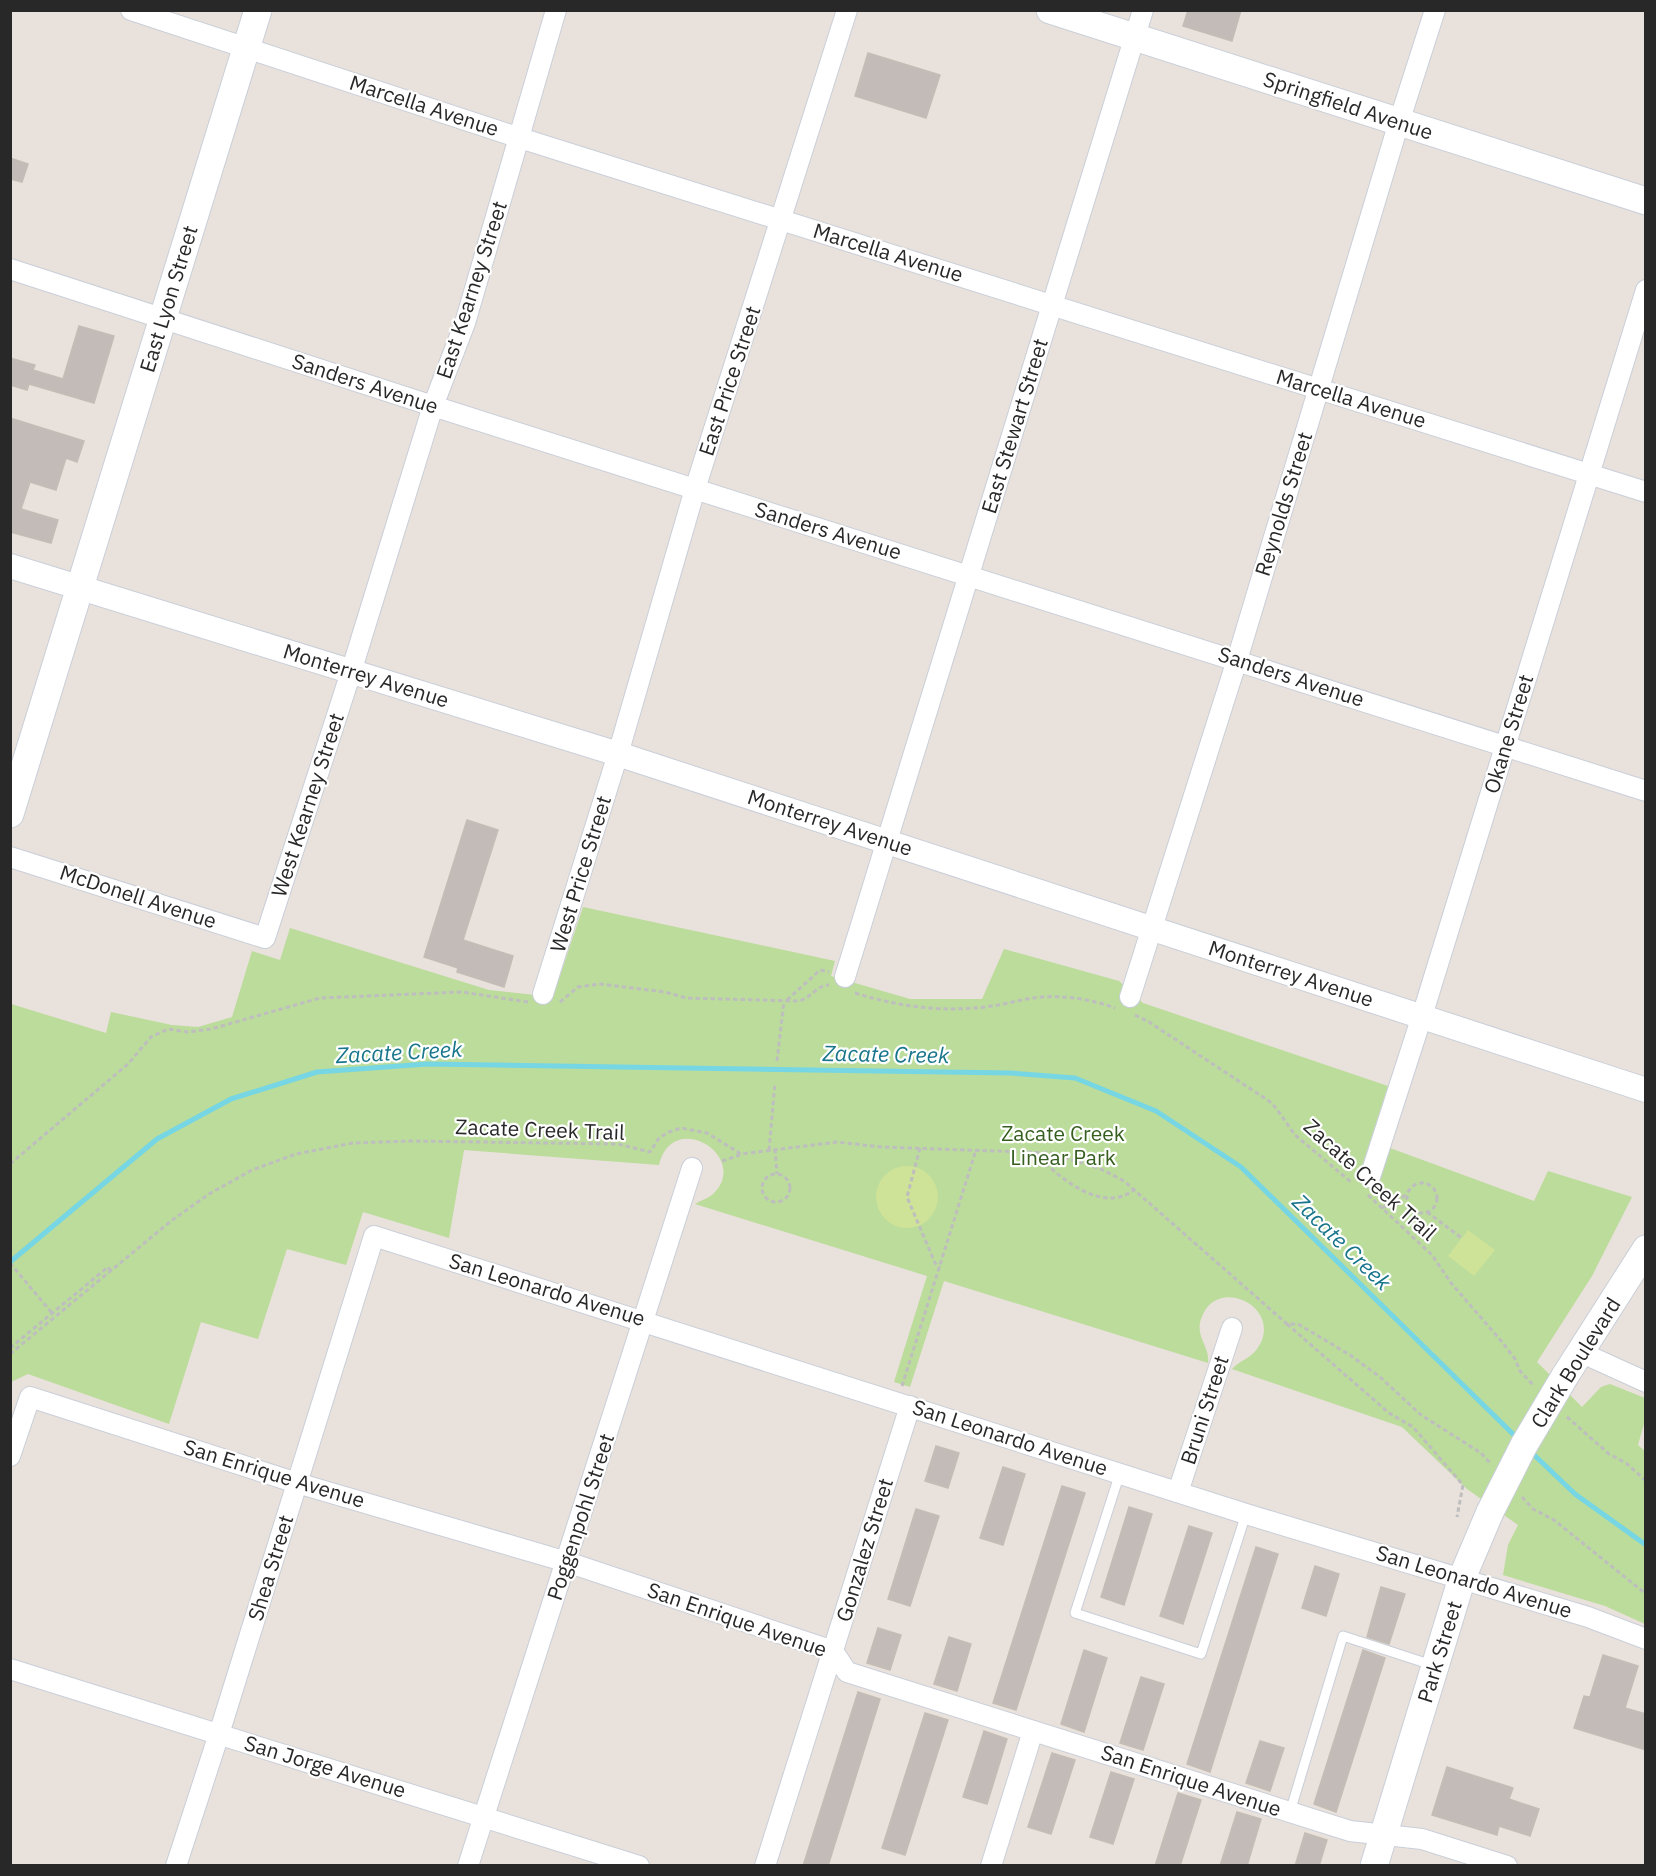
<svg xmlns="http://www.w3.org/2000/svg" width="1656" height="1876" font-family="'IBM Plex Sans',sans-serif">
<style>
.green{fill:#bbdc9b}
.pitch{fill:#cee398}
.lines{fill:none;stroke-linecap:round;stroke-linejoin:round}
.stream{stroke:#76d6e4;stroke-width:5}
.building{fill:#c2bbb8;stroke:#c4bdb5;stroke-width:1.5}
.service-casing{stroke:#c9cfd9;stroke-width:11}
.minor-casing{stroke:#c9cfd9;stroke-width:22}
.tertiary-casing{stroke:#c9cfd9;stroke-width:26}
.secondary-casing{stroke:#c9cfd9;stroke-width:29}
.path{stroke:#bebebe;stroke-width:3;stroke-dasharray:4.5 3;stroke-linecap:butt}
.service{stroke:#fff;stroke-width:9}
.minor{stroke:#fff;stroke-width:20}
.tertiary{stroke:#fff;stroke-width:24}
.secondary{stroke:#fff;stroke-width:27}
.secondary-bridge-casing{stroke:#c9cfd9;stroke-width:29;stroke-linecap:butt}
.secondary-bridge{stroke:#fff;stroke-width:27}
.labels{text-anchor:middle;stroke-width:4.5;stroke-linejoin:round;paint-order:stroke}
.street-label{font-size:21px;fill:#282828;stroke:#fff}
.park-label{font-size:21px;fill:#355e1f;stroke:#fff}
.water-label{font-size:22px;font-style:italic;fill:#18758c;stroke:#fff}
</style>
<rect width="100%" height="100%" fill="#e9e1db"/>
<path class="green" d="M583,907l252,54 -4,15 79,23h72l22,-50 115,32 24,22 245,83 -29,90 19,6 12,-34 144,53 14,-30 84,26 -40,79 -55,86 45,45 19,-20 9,-3 35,14v22l-7,25 8,7 -1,172 -40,-18 -102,-31 5,-30 10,-20 -51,-36 -65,-62 -170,-58c7,-8 19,-11 25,-20 29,-41 -41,-76 -56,-30 -6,18 9,27 7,44l-264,-82 -34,106 -16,-5 33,-106 -232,-72c6,-4 12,-5 17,-9 41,-37 -39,-88 -53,-30l-195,-15 -15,88 -86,-26 -17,53 -59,-16 -29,90 -57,-17 -32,102 -141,-50 -17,8v-378l95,29 5,-21 61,13 26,2 34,-10 20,-66 28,9 10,-32 199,62 64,7z"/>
<g class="pitch">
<circle cx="907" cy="1197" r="31"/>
<polygon points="1468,1230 1495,1250 1474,1276 1448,1256"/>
</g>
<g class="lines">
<g class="stream">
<polyline points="10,1262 157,1139 231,1099 317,1072 427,1064 1010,1073 1075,1078 1156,1111 1241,1167 1518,1439"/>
<polyline points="1531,1452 1575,1494 1646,1545"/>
</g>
</g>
<g class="building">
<polygon points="1188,10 1241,10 1232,41 1183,26"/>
<polygon points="868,53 940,75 926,118 855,96"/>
<polygon points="10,158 28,164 22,182 10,179"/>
<polygon points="79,326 114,336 94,403 29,384 27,390 10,385 10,358 35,365 33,370 63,379"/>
<polygon points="10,418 84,441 77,462 66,458 56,490 30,482 21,509 58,520 51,543 10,532"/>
<polygon points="467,820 498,830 463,940 513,956 504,987 457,972 458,968 424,957"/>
<polygon points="936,1446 959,1453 948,1488 925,1481"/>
<polygon points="1003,1467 1025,1474 1003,1545 980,1538"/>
<polygon points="1062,1486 1085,1493 1016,1710 993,1703"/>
<polygon points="1129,1507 1152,1514 1124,1605 1101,1597"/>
<polygon points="916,1509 939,1516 910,1606 888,1599"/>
<polygon points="1189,1526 1212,1533 1183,1624 1160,1616"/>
<polygon points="1256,1547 1278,1554 1210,1772 1187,1764"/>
<polygon points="1315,1566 1339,1574 1326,1616 1302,1608"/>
<polygon points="1381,1587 1405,1594 1389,1644 1367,1637"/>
<polygon points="878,1628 901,1635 890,1670 867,1663"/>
<polygon points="949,1637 971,1644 957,1691 934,1684"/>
<polygon points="1084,1650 1107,1658 1084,1732 1061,1724"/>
<polygon points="1363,1650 1385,1658 1336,1812 1314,1804"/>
<polygon points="1603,1655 1638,1666 1625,1708 1646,1714 1646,1750 1574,1728 1584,1696 1590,1697"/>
<polygon points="1141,1677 1164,1684 1143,1750 1120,1743"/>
<polygon points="858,1692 880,1699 828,1866 803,1866"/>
<polygon points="925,1713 948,1720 905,1855 882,1848"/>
<polygon points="984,1731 1007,1739 987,1804 963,1797"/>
<polygon points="1260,1741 1284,1748 1270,1791 1246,1783"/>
<polygon points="1052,1753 1075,1760 1051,1834 1028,1827"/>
<polygon points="1447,1767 1513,1788 1509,1799 1539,1809 1530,1836 1499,1826 1497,1835 1432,1815"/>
<polygon points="1111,1772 1134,1779 1113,1844 1090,1837"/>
<polygon points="1178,1793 1201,1800 1180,1866 1155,1866"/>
<polygon points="1237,1812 1261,1819 1247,1866 1220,1866"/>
<polygon points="1305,1833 1327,1840 1319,1866 1295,1866"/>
</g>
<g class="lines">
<g class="service-casing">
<g id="service">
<polyline points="1120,1473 1075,1613 1201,1654 1246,1514"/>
<polyline points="1290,1812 1343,1636 1432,1665"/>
</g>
</g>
<g class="minor-casing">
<g id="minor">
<polyline points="131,10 520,138 1646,492"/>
<polyline points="10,269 433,406 1646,791"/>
<polyline points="10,857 265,938 351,672 433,406 465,323 556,10"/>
<polyline points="845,977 1143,10"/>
<polyline points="543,994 618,754 695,489 847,10"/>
<polyline points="1130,997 1237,660 1399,122 1435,10"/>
<polyline points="1370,1177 1422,1016 1646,290"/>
<polyline points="1580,1352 1646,1382"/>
<polyline points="10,1456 30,1397 297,1483 567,1562 833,1651 847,1672 1350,1831 1422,1839 1507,1866"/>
<polyline points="1178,1492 1232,1328"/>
<polyline points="10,1669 639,1866"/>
<polyline points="176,1866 219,1734 374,1236 1246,1514 1588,1617 1646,1639"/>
<polyline points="468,1866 692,1168"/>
<polyline points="765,1866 910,1406"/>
<polyline points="991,1866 1033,1731"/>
</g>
</g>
<g class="tertiary-casing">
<polyline id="tertiary" points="10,566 618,754 1646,1090"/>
</g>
<g class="secondary-casing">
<g id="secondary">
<polyline points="1050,10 1646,201"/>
<polyline points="10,814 258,10"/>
<polyline points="1565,1376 1646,1249"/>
<polyline points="1374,1866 1462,1578 1490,1512"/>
</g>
</g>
<g class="path">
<path d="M855,993c45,14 90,20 137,13 14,-2 27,-6 41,-8 25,-4 58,1 82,10"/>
<polyline points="787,1000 820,970 829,972"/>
<path d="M560,1002l18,-15 22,-3 65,8 21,6 112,3c13,-2 18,-16 31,-16"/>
<polyline points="1135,1015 1149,1022 1269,1101 1276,1108 1295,1135 1351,1182"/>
<polyline points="777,1061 784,1001"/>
<polyline points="920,1148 907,1197 935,1263 940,1268"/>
<polyline points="775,1149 777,1174"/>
<polyline points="769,1150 775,1083"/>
<path d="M1035,1153c22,23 68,63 100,36"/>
<polyline points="722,1161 740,1155"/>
<polyline points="10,1164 128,1064 151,1037 168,1029 188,1032 211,1029 320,998 462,992 528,1002"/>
<circle cx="776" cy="1188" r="14"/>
<circle cx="1422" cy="1198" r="15"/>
<polyline points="1368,1195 1432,1255 1451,1283 1503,1343 1515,1359 1520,1371 1534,1386"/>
<polyline points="1382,1208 1408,1194"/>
<polyline points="1427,1212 1463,1239"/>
<polyline points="10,1263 52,1313"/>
<polyline points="1287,1324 1389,1413 1413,1427 1463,1485 1457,1517"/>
<polyline points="10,1348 108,1267 111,1271"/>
<polyline points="10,1354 171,1221 209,1194 252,1170 296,1154 353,1143 410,1141 618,1144 650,1152 659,1138 669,1132 681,1128 707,1133 741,1154 837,1142 881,1147 1051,1153 1101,1169 1124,1181 1287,1324 1298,1324 1350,1355 1380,1377 1421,1415 1481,1453 1491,1464"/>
<polyline points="902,1386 976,1150"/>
<polyline points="1567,1417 1609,1454 1626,1463 1646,1481"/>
<polyline points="1522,1497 1533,1509 1554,1520 1646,1594"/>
</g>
<use href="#service" class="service"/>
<use href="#minor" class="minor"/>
<use href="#tertiary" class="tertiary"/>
<use href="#secondary" class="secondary"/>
<g class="secondary-bridge-casing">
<polyline id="secondary-bridge" points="1490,1512 1524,1445 1565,1376"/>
</g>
<use href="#secondary-bridge" class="secondary-bridge"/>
</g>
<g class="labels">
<g class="street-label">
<text transform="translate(424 106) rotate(18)" y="7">Marcella Avenue</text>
<text transform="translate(1348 106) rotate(18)" y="7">Springfield Avenue</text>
<text transform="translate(888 253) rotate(17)" y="7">Marcella Avenue</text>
<text transform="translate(472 290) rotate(-72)" y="7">East Kearney Street</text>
<text transform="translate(169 299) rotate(-73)" y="7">East Lyon Street</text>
<text transform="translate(730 381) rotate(-72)" y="7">East Price Street</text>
<text transform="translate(365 384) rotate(18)" y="7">Sanders Avenue</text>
<text transform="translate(1351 399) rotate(17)" y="7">Marcella Avenue</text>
<text transform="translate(1015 426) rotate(-73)" y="7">East Stewart Street</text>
<text transform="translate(1284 504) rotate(-73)" y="7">Reynolds Street</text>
<text transform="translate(828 531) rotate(17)" y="7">Sanders Avenue</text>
<text transform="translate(366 676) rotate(17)" y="7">Monterrey Avenue</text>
<text transform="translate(1291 677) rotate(18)" y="7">Sanders Avenue</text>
<text transform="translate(1509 734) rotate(-73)" y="7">Okane Street</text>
<text transform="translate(308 805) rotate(-72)" y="7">West Kearney Street</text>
<text transform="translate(830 823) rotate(18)" y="7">Monterrey Avenue</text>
<text transform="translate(581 874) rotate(-73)" y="7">West Price Street</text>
<text transform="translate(138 897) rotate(18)" y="7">McDonell Avenue</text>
<text transform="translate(1291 974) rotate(18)" y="7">Monterrey Avenue</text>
<text transform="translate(540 1130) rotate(2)" y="7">Zacate Creek Trail</text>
<text transform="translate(1370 1180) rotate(42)" y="7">Zacate Creek Trail</text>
<text transform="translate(547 1290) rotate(17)" y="7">San Leonardo Avenue</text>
<text transform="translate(1576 1363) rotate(-58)" y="7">Clark Boulevard</text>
<text transform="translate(1205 1410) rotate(-72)" y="7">Bruni Street</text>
<text transform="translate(1010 1438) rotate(18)" y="7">San Leonardo Avenue</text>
<text transform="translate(274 1474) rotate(17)" y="7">San Enrique Avenue</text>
<text transform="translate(581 1517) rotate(-72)" y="7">Poggenpohl Street</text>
<text transform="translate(865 1550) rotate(-73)" y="7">Gonzalez Street</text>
<text transform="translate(271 1568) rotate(-73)" y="7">Shea Street</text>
<text transform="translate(1474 1582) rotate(17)" y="7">San Leonardo Avenue</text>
<text transform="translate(737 1620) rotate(19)" y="7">San Enrique Avenue</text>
<text transform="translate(1440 1652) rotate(-73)" y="7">Park Street</text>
<text transform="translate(325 1767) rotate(17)" y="7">San Jorge Avenue</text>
<text transform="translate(1191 1781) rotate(18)" y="7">San Enrique Avenue</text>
</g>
<g class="park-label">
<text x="1063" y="1141">Zacate Creek<tspan x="1063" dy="24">Linear Park</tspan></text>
</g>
<g class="water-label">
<text transform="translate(399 1052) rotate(-3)" y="8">Zacate Creek</text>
<text transform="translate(886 1054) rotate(1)" y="8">Zacate Creek</text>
<text transform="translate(1342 1242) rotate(44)" y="8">Zacate Creek</text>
</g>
</g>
<rect width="1656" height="1876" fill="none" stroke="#282828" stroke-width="24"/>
</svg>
